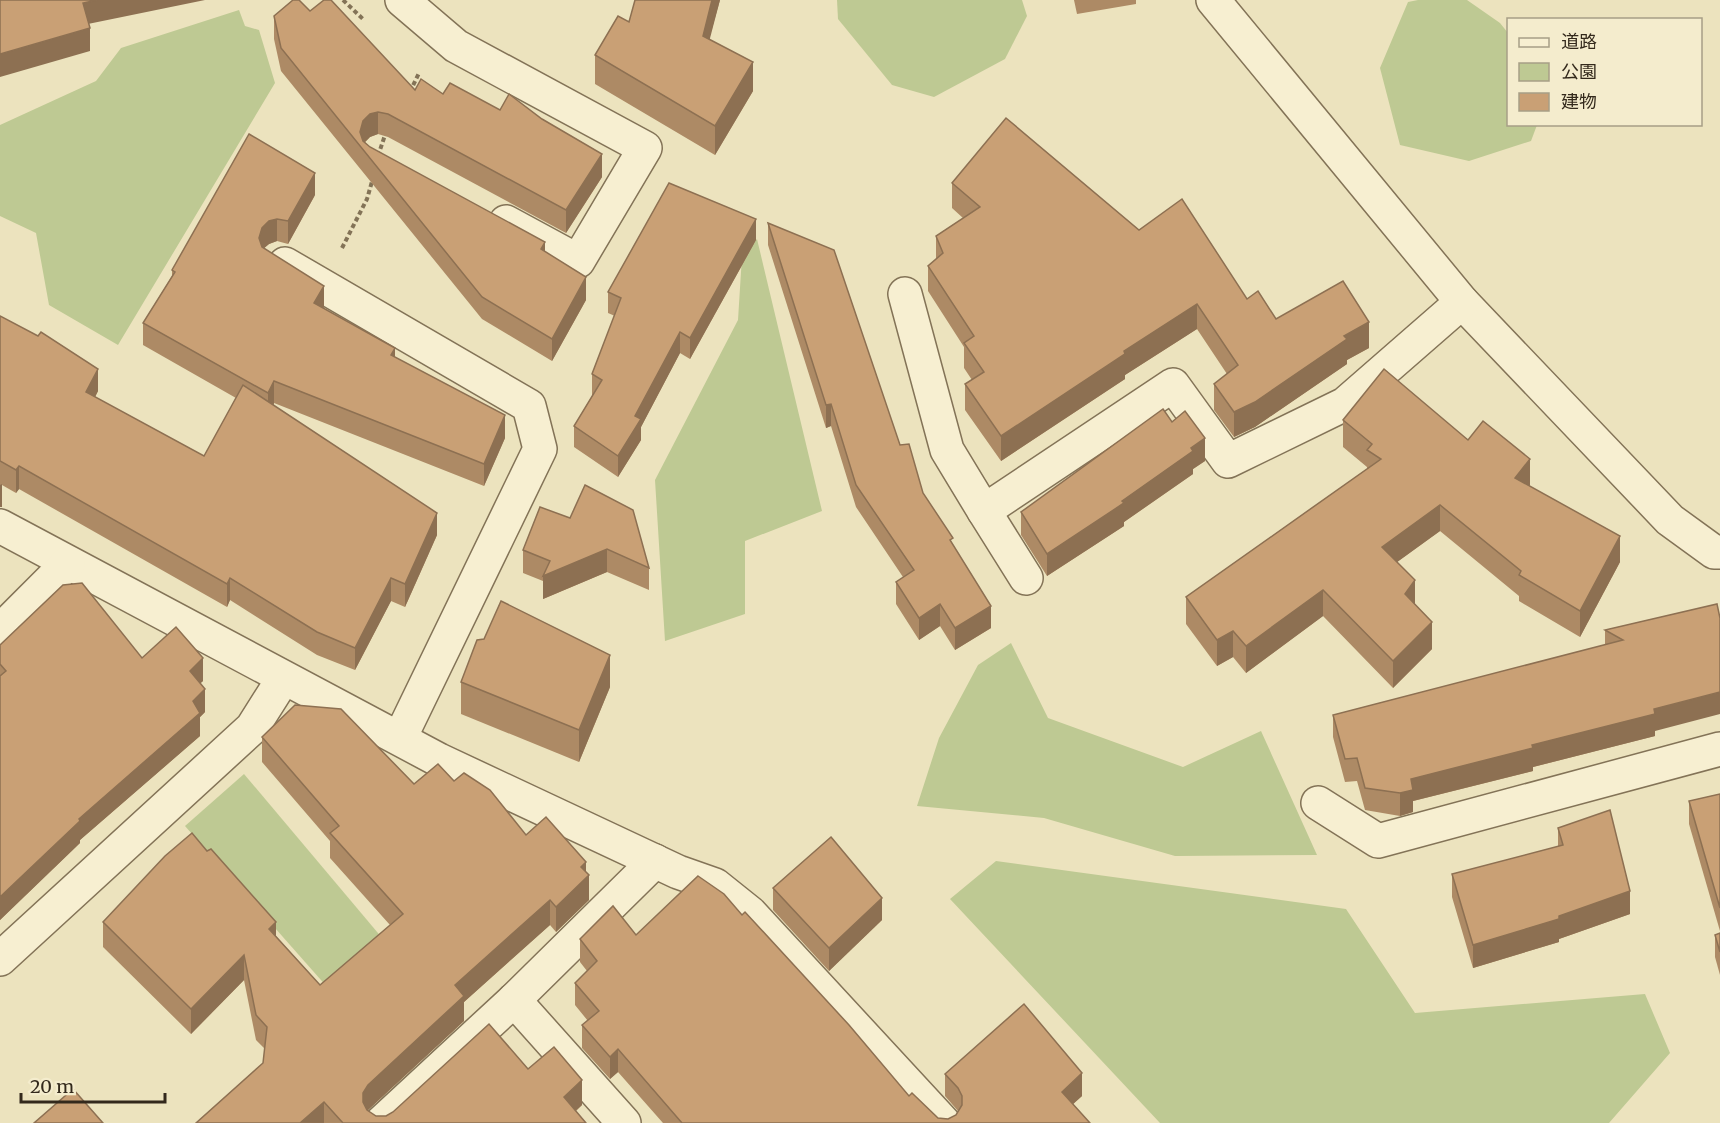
<svg xmlns="http://www.w3.org/2000/svg" width="1720" height="1123" font-family="Merriweather,'Noto Sans JP',serif">
<style>
.green{fill:#bec993}
.lines{fill:none;stroke-linecap:round;stroke-linejoin:round}
.minor-casing{stroke:#837357;stroke-width:36}
.path{stroke:#837357;stroke-width:4;stroke-dasharray:4.5 3;stroke-linecap:butt}
.minor{stroke:#f7efd1;stroke-width:33}
.wall{fill:#ad8a65}
.shaded-wall{fill:#8d7052}
.building{fill:#c9a075;stroke:#8d7052;stroke-width:1.5}
</style>
<rect width="100%" height="100%" fill="#ece3be"/>
<g class="green">
<polygon points="837,0 1022,0 1027,16 1005,59 934,97 892,85 838,19"/>
<polygon points="1418,0 1467,0 1500,23 1508,33 1508,124 1537,125 1531,141 1469,161 1400,145 1380,68 1408,2"/>
<polygon points="239,10 245,26 259,30 275,83 118,345 49,305 36,233 0,216 0,125 96,81 121,48"/>
<polygon points="757,239 822,511 745,541 745,614 665,641 655,480 738,320 742,256"/>
<polygon points="1011,643 1048,718 1183,767 1261,731 1317,855 1175,856 1044,818 917,806 939,738 978,665"/>
<polygon points="244,774 383,939 328,988 185,826"/>
<polygon points="996,861 1346,909 1415,1013 1645,994 1670,1053 1609,1123 1160,1123 950,899"/>
</g>
<g class="lines">
<g class="minor-casing">
<g id="minor">
<polyline points="402,0 456,46 645,148 578,261 506,222"/>
<polyline points="1213,0 1462,302 1670,520 1714,552 1720,552"/>
<polyline points="285,264 529,406 540,449 400,738"/>
<polyline points="905,294 947,450 984,511 1173,385 1228,461 1345,404 1462,302"/>
<polyline points="984,511 1026,578"/>
<polyline points="0,526 439,760 678,872 715,885 750,913 944,1123"/>
<polyline points="0,631 68,563"/>
<polyline points="1318,803 1378,841 1720,749"/>
<polyline points="0,959 252,728 283,679"/>
<polyline points="514,1000 624,1123"/>
<polyline points="381,1123 514,1000 655,861"/>
</g>
</g>
<g class="path">
<polyline points="343,0 364,20"/>
<polyline points="410,92 419,73"/>
<polyline points="378,156 386,132"/>
<polyline points="342,248 367,199 373,178"/>
</g>
<use href="#minor" class="minor"/>
</g>
<g class="wall">
<polygon points="635,0 720,0 709,39 753,91 715,155 595,84 595,55 629,22"/>
<polygon points="1074,0 1136,0 1136,4 1077,14"/>
<polygon points="310,11 415,90 443,94 602,177 566,233 388,137 378,134 370,137 365,142 370,147 545,252 586,300 552,361 482,319 281,71 274,39 274,16"/>
<polygon points="952,183 1139,230 1276,319 1369,348 1347,360 1347,364 1255,427 1234,437 1214,410 1214,384 1227,374 1197,329 1125,375 1125,379 1001,461 965,410 965,384 972,380 964,368 964,347 928,291 928,266 936,260 936,236 963,218 952,208"/>
<polygon points="315,195 288,244 277,241 269,244 264,248 324,308 395,357 505,438 484,486 274,403 274,405 437,535 405,607 391,601 355,670 317,655 230,600 227,607 19,489 16,493 2,485 2,507 0,507 0,317 98,391 95,397 204,456 236,398 143,345 143,323 172,276 172,270"/>
<polygon points="768,223 900,445 923,493 953,545 991,628 955,650 940,626 919,640 896,604 896,582 903,577 856,507 831,426 826,428 768,245"/>
<polygon points="756,240 690,359 680,353 641,427 641,440 618,477 574,447 574,426 592,396 592,374 615,316 608,313 608,292"/>
<polygon points="1343,420 1468,440 1530,485 1529,486 1620,562 1580,637 1519,601 1519,596 1440,531 1397,562 1432,649 1393,688 1323,616 1246,673 1233,657 1217,666 1186,624 1186,597 1367,469 1367,467 1343,447"/>
<polygon points="1172,422 1205,461 1193,469 1193,474 1124,522 1124,526 1047,576 1021,535 1021,512"/>
<polygon points="540,507 649,568 649,590 607,572 543,599 543,581 523,573 523,550"/>
<polygon points="1717,604 1655,731 1655,736 1533,767 1533,771 1413,801 1413,812 1400,816 1365,810 1357,781 1345,782 1333,737 1333,715 1605,645 1605,630"/>
<polygon points="484,639 610,687 579,762 461,714 461,682"/>
<polygon points="0,645 142,658 203,681 200,683 205,712 200,717 200,736 80,840 80,843 0,920"/>
<polygon points="262,737 414,784 454,781 526,835 586,872 589,900 556,932 550,925 464,1002 464,1021 367,1111 376,1116 386,1116 528,1069 582,1105 576,1111 586,1123 196,1123 263,1063 265,1049 256,1040 244,980 191,1034 103,947 103,922 276,936 320,985 390,925 330,858 330,841 262,762"/>
<polygon points="1720,794 1720,931 1689,824 1689,801"/>
<polygon points="1558,828 1630,914 1559,939 1559,942 1473,968 1452,897 1452,874 1558,847"/>
<polygon points="773,888 882,920 829,971 773,910"/>
<polygon points="742,915 909,1096 938,1118 948,1119 956,1115 958,1111 945,1096 945,1074 1082,1096 1073,1104 1090,1123 663,1123 618,1072 610,1079 582,1048 582,1025 588,1021 575,1005 575,983 587,971 580,962 580,939 636,935"/>
<polygon points="1720,933 1720,975 1715,957 1715,935"/>
</g>
<g class="shaded-wall">
<polygon points="97,0 205,0 83,25 83,3"/>
<polygon points="712,0 720,0 703,65 703,36"/>
<polygon points="90,28 90,51 0,77 0,54"/>
<polygon points="753,62 753,91 715,155 715,126"/>
<polygon points="378,112 378,134 370,137 363,144 360,132 363,121 370,114"/>
<polygon points="602,154 602,177 566,233 566,210"/>
<polygon points="315,173 315,195 288,244 288,221"/>
<polygon points="277,219 277,241 269,244 262,250 259,238 262,228 269,221"/>
<polygon points="756,219 756,240 690,359 690,338"/>
<polygon points="545,242 545,265 541,249"/>
<polygon points="586,277 586,300 552,361 552,339"/>
<polygon points="324,286 324,308 314,303"/>
<polygon points="1197,304 1197,329 1125,375 1125,379 1001,461 1001,436 1124,351"/>
<polygon points="1369,322 1369,348 1347,360 1347,364 1255,427 1234,437 1234,412 1344,336"/>
<polygon points="680,332 680,353 641,427 641,440 618,477 618,456 635,416"/>
<polygon points="395,348 395,370 391,355"/>
<polygon points="98,369 98,391 86,415 86,392"/>
<polygon points="274,381 274,403 268,416 268,393"/>
<polygon points="831,404 831,426 826,428 826,405"/>
<polygon points="505,415 505,438 484,486 484,464"/>
<polygon points="1205,438 1205,461 1193,469 1193,474 1124,522 1124,526 1047,576 1047,554 1122,501 1191,448"/>
<polygon points="1530,459 1530,485 1515,504 1515,478"/>
<polygon points="19,466 19,489 16,493 16,470"/>
<polygon points="2,484 2,507 0,507 0,485"/>
<polygon points="1440,505 1440,531 1382,573 1382,547"/>
<polygon points="437,513 437,535 405,607 405,584"/>
<polygon points="1620,536 1620,562 1580,637 1580,611"/>
<polygon points="607,549 607,572 543,599 543,576"/>
<polygon points="230,578 230,600 227,607 227,584"/>
<polygon points="391,578 391,601 355,670 355,648"/>
<polygon points="1415,580 1415,607 1405,594"/>
<polygon points="1323,590 1323,616 1246,673 1246,646"/>
<polygon points="940,604 940,626 919,640 919,618"/>
<polygon points="991,606 991,628 955,650 955,628"/>
<polygon points="1432,622 1432,649 1393,688 1393,661"/>
<polygon points="1233,631 1233,657 1217,666 1217,640"/>
<polygon points="610,655 610,687 579,762 579,730"/>
<polygon points="203,658 203,681 190,693 190,671"/>
<polygon points="205,689 205,712 200,717 200,736 80,840 80,843 0,920 0,897 79,819"/>
<polygon points="1720,692 1720,714 1655,731 1655,736 1533,767 1533,771 1413,801 1413,812 1400,816 1400,793 1411,779 1654,709"/>
<polygon points="586,862 586,878 589,875 589,900 556,932 556,907 581,867"/>
<polygon points="1630,891 1630,914 1559,939 1559,942 1473,968 1473,945"/>
<polygon points="882,898 882,920 829,971 829,948"/>
<polygon points="550,900 550,925 464,1002 464,1021 368,1110 363,1118 363,1093 368,1085 455,985"/>
<polygon points="276,922 276,947 269,929"/>
<polygon points="244,955 244,980 191,1034 191,1009"/>
<polygon points="618,1049 618,1072 610,1079 610,1057"/>
<polygon points="1082,1073 1082,1096 1062,1114 1062,1092"/>
<polygon points="582,1080 582,1105 564,1121 564,1097"/>
<polygon points="324,1102 324,1123 300,1123"/>
</g>
<g class="building">
<polygon points="0,0 97,0 83,3 90,28 0,54"/>
<polygon points="293,0 299,0 310,11 324,0 331,0 415,90 421,79 443,94 450,83 500,110 509,94 542,119 602,154 566,210 388,114 378,112 370,114 363,121 360,132 363,141 370,147 545,242 541,249 586,277 552,339 482,297 281,48 274,16"/>
<polygon points="635,0 712,0 703,36 753,62 715,126 595,55 618,16 629,22"/>
<polygon points="1006,118 1139,230 1182,199 1247,299 1258,291 1276,319 1343,281 1369,322 1344,336 1347,339 1255,402 1234,412 1214,384 1238,365 1197,304 1124,351 1125,354 1001,436 965,384 984,372 964,343 974,336 928,266 943,253 936,236 980,207 952,183"/>
<polygon points="249,134 315,173 288,221 277,219 269,221 262,228 259,238 262,247 324,286 314,303 395,348 391,355 505,415 484,464 274,381 268,393 143,323 175,272 172,270"/>
<polygon points="669,183 756,219 690,338 680,332 635,416 641,419 618,456 574,426 602,380 592,374 621,298 608,292"/>
<polygon points="768,223 834,250 900,445 909,444 923,493 953,538 950,540 991,606 955,628 940,604 919,618 896,582 914,570 856,485 831,404 826,405"/>
<polygon points="0,316 38,336 41,332 98,369 86,392 204,456 243,385 437,513 405,584 391,578 355,648 317,632 230,578 227,584 19,466 16,470 0,461"/>
<polygon points="1384,369 1468,440 1483,421 1530,459 1515,478 1620,536 1580,611 1519,575 1521,571 1440,505 1382,547 1415,580 1405,594 1432,622 1393,661 1323,590 1246,646 1233,631 1217,640 1186,597 1381,459 1367,450 1372,444 1343,420"/>
<polygon points="1163,409 1172,422 1185,411 1205,438 1191,448 1193,451 1122,501 1124,503 1047,554 1021,512"/>
<polygon points="585,485 633,510 649,568 607,549 543,576 550,561 523,550 540,507 570,518"/>
<polygon points="82,583 142,658 176,627 203,658 190,671 205,689 193,701 200,713 79,819 80,821 0,897 0,676 6,671 0,664 0,645 63,585"/>
<polygon points="501,601 610,655 579,730 461,682 477,640 484,639"/>
<polygon points="1717,604 1720,618 1720,692 1654,709 1655,714 1532,745 1533,748 1411,779 1413,790 1400,793 1365,788 1357,758 1345,759 1333,715 1623,640 1605,630"/>
<polygon points="295,705 341,709 414,784 438,764 454,781 464,773 490,790 526,835 546,817 586,862 581,867 589,875 556,907 550,900 455,985 464,996 368,1085 363,1093 363,1102 367,1110 376,1116 386,1116 393,1112 489,1024 528,1069 554,1047 582,1080 564,1097 586,1123 343,1123 324,1102 300,1123 196,1123 263,1063 267,1027 256,1015 244,955 191,1009 103,922 165,856 192,833 207,851 211,849 276,922 269,929 320,985 403,914 330,833 339,826 262,737"/>
<polygon points="1720,794 1720,908 1689,801"/>
<polygon points="1610,810 1630,891 1559,916 1559,919 1473,945 1452,874 1563,845 1558,828"/>
<polygon points="831,837 882,898 829,948 773,888"/>
<polygon points="698,876 724,894 742,915 745,912 849,1025 909,1096 912,1093 938,1118 948,1119 956,1115 962,1105 962,1096 958,1088 945,1074 1024,1004 1082,1073 1062,1092 1090,1123 682,1123 618,1049 610,1057 582,1025 599,1011 575,983 597,961 580,939 613,906 636,935"/>
<polygon points="1720,933 1720,952 1715,935"/>
<polygon points="73,1089 103,1123 34,1123"/>
</g>
<rect x="1507" y="18" width="195" height="108" fill="#f4eccd" stroke="#a79e86" stroke-width="1.5"/>
<rect x="1519" y="38" width="30" height="9" fill="#f7efd1" stroke="#a79e86" stroke-width="1.5"/>
<text x="1561" y="48" font-size="18" fill="#33291c">道路</text>
<rect x="1519" y="63" width="30" height="18" fill="#bec993" stroke="#a79e86" stroke-width="1.5"/>
<text x="1561" y="78" font-size="18" fill="#33291c">公園</text>
<rect x="1519" y="93" width="30" height="18" fill="#c9a075" stroke="#a79e86" stroke-width="1.5"/>
<text x="1561" y="108" font-size="18" fill="#33291c">建物</text>
<path d="M21 1093v9h144v-9" fill="none" stroke="#33291c" stroke-width="3"/>
<text x="30" y="1093" font-size="18" fill="#33291c" stroke="#f4eccd" stroke-width="4.5" paint-order="stroke">20 m</text>
</svg>
